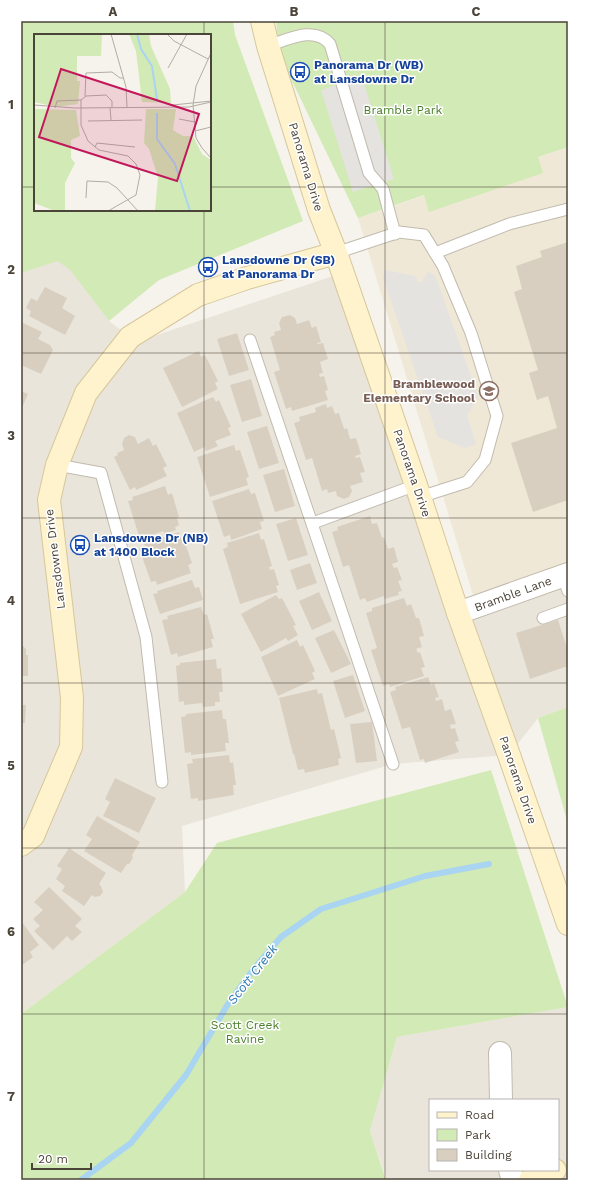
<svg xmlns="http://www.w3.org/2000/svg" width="589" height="1201" font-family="'Work Sans',sans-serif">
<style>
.residential{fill:#eae5da;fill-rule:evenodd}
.education{fill:#efe8d6}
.green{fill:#d2eab5;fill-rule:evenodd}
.parking{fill:#e5e3e0}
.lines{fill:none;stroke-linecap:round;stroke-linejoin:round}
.stream{stroke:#a9d4f2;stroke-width:6}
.building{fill:#d8cfc1}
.lane-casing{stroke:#c2bbae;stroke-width:13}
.street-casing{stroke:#c2bbae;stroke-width:24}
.secondary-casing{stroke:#d6c79b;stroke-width:24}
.lane{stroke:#fff;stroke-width:11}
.street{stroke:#fff;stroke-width:22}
.secondary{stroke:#fff3cd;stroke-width:22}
.grid{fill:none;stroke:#4b4439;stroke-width:1;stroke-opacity:0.55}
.labels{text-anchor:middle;stroke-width:3;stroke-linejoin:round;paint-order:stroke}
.transit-label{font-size:12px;font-weight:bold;fill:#164399;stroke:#fff;text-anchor:start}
.park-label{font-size:12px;fill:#4a7f2a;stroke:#fff}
.street-label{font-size:12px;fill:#4b4439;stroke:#fff}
.education-label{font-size:12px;font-weight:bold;fill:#785e54;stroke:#fff;text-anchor:end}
.water-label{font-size:13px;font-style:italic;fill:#2e7ab2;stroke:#fff}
.inset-river{fill:none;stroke:#a9d4f2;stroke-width:2}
.inset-road{fill:none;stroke:#b2ada4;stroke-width:1}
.view{fill:#c2185b;fill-opacity:0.15;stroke:#c2185b;stroke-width:2}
.inset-edge{fill:none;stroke:#4b4439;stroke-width:2}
.neatline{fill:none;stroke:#4b4439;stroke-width:1.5}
.grid-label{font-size:13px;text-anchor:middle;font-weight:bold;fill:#4b4439}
</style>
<rect width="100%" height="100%" fill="#f6f3ec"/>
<g class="residential">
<polygon points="62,259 109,321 130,337 148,338 339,274 459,613 568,574 568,707 538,718 509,755 393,764 182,826 185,892 21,1014 21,273"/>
<path d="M568,1007v173h-181l-17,-49 27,-94zM430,1100h128v70h-128z"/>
</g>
<polygon class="education" points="568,147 568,564 473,595 358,218"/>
<g class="green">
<path d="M21,21h212l2,14 68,186 -144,59 -50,41 -39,-51 -12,-9 -37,12zM35,35h175v175h-175z"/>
<polygon points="276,21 568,21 568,147 538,157 543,173 429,212 424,195 358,218 280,56"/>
<polygon points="568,707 568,824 538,718"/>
<polygon points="491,770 568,1007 397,1037 370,1131 386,1180 21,1180 21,1014 185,892 217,843"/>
</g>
<g class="parking">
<polygon points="362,77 394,179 353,192 321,90"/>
<polygon points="384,270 416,276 418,282 422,282 428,272 435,275 478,396 467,416 476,444 464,448 438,437 383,278"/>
</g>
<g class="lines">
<polyline class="stream" points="81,1180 131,1143 186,1075 228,1004 252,971 281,937 321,909 425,876 489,864"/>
</g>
<g class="building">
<polygon points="568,242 568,500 533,512 511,443 557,428 548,396 537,400 529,373 538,370 514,292 522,289 516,266 542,257 540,251"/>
<polygon points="45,287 67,298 62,308 75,316 65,335 29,316 31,311 26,308 31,298 37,301"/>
<polygon points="290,315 295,318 297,324 309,320 312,328 316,326 321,342 317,343 318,344 323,343 328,359 320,362 323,373 319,374 320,377 324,376 328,390 325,391 328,400 292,411 291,407 286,409 274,372 280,370 270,337 275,335 274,332 281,330 279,323 282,317"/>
<polygon points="21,322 42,332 38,339 50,345 53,350 41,374 21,365"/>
<polygon points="237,333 249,370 229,376 217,339"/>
<polygon points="199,351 201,357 205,355 218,381 215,383 218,389 182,407 163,368"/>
<polygon points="251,379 262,416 242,422 230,385"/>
<polygon points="21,391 28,394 21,410"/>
<polygon points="213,397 216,402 219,400 231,427 228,428 231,435 215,441 218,446 206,451 204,447 194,452 177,413"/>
<polygon points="326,404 327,408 332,406 335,414 339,413 344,429 347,428 350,439 356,438 361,454 355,456 356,458 360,457 365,472 360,473 363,482 350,486 352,491 349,497 344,499 337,496 336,491 328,493 327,489 322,491 312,458 306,460 294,423 300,421 299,417 316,412 315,408"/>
<polygon points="267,426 279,463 259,469 247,432"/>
<polygon points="129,435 135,437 138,444 149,438 153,446 156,444 167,466 163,468 167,476 136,490 135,487 130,490 114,457 118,455 117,453 124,450 122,444 124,438"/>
<polygon points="234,445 236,451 240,450 249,477 246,478 248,485 210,497 197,457"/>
<polygon points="284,469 295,506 275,512 263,475"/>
<polygon points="165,486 168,495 172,493 179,517 177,518 179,525 175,527 176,530 164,534 164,531 145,537 144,534 139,536 128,501 133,500 132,497"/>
<polygon points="249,489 251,494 255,493 264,521 260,522 262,529 231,540 230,535 224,537 212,501"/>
<polygon points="370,516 372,524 377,523 382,538 384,537 388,549 394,547 398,562 392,564 394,568 397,567 402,580 398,581 402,591 398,592 399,595 385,599 384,596 367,602 365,598 360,600 349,565 343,567 332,532 338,530 337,527"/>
<polygon points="296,518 308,555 288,561 276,524"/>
<polygon points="179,532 182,541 184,540 192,563 188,565 191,573 157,585 156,581 151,582 139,548 145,546 144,544"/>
<polygon points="259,533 261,540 264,539 272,566 269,567 270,570 274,569 279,585 276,586 278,592 240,604 223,549 228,547 227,543"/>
<polygon points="310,563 317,583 297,590 290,570"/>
<polygon points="192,580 195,588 199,587 203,600 160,614 153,594 158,593 157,591"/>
<polygon points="319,592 332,621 312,630 299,601"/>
<polygon points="276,595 279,599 282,598 296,625 293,626 298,635 288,641 286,638 261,652 241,614"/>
<polygon points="404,598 407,606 411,604 416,618 419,618 424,636 419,637 422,647 416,649 418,653 420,652 425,667 421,668 424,676 390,687 389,684 383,686 371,650 377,648 366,613 372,611 372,608"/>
<polygon points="201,607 204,615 207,614 214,639 211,639 213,647 178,657 177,653 171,655 162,620 168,619 167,616"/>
<polygon points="558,620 568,651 568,666 530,679 516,633"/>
<polygon points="334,630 351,664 331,673 315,638"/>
<polygon points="297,640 300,647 303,645 315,671 312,673 315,679 278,696 261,657"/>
<polygon points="21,644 26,649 26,655 28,655 28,676 21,676"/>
<polygon points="216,659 217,669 221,668 223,692 219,692 220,702 215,702 215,706 203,707 202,703 184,705 184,701 179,702 176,666 180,665 180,663"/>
<polygon points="353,675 365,711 345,718 333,681"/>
<polygon points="428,677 431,685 434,683 439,697 435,698 436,701 442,699 445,711 451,709 456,724 450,725 451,729 455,728 459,741 455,742 459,752 425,763 424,759 420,760 410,727 402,729 390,692 396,690 395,687"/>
<polygon points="317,689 318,694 322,693 331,730 334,729 341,758 338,759 339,765 305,773 304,769 298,770 294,754 293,754 279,698"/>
<polygon points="21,705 26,705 25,723 21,723"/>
<polygon points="222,710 223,719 226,719 229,743 225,743 226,751 191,755 191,752 185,753 181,717 186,716 186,714"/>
<polygon points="372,722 377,761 356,763 350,724"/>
<polygon points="229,755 230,763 233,762 236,785 233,785 234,795 198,801 198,798 191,799 187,764 193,763 192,759"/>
<polygon points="115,778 156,798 139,833 103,816 110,802 105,799"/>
<polygon points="97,816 140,842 132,855 133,858 129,864 127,864 121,873 84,851 92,839 86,835"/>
<polygon points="69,848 106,873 99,884 101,886 103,892 100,896 94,897 92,895 84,906 62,891 65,886 56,879 62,869 57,866"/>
<polygon points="49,887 82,919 75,926 82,932 72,941 67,936 53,950 34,931 40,926 33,919 43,910 34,902"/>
<polygon points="21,921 39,945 30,952 33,957 21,966"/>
</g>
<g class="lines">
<g class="lane-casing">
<g id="lane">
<path d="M268,46c19,-6 46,-21 62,-2l39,129 14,16 12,45"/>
<polyline points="336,253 399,232 424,235 443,266 471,333 497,416 485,460 467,482 420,497"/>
<polyline points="435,253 509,224 568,209"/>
<polyline points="250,340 393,764"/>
<polyline points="57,465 101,473 146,637 162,782"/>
<polyline points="313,523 416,485"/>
<polyline points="563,576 568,591"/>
<polyline points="543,618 568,609"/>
</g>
</g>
<g class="street-casing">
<g id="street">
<polyline points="458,613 568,574"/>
<polyline points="500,1053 501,1100"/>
<polyline points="510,1170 513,1180"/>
</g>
</g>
<g class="secondary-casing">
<g id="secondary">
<polyline points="262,21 268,46 319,210 336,253 416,485 458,613 509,755 568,924"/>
<polyline points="21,845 33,836 71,747 72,698 49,500 57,465 86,393 130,337 198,295 247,278 336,253"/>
<polyline points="530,1180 555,1170"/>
</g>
</g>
<use href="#lane" class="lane"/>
<use href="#street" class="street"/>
<use href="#secondary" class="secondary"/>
</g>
<path class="grid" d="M204,21v14M385,21v1159M21,187h14M210,187h358M204,210v970M21,353h547M21,518h547M21,683h547M21,848h547M21,1014h547"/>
<defs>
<g id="bus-ring" transform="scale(1)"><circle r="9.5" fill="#fff" stroke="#1a4fb4" stroke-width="1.5"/><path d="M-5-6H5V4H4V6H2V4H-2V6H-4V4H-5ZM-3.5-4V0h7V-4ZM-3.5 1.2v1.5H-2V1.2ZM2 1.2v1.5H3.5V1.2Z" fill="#1a4fb4"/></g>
<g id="school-ring" transform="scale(1)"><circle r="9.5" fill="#fff" stroke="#8d6e63" stroke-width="1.5"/><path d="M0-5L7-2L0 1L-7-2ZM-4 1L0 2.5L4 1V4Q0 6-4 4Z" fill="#8d6e63"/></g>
</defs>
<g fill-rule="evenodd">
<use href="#bus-ring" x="300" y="72"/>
<use href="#bus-ring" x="208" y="267"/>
<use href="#school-ring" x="489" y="391"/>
<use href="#bus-ring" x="80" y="545"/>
</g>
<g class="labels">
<g class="transit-label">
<text x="314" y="69">Panorama Dr (WB)<tspan x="314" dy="14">at Lansdowne Dr</tspan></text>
<text x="222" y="264">Lansdowne Dr (SB)<tspan x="222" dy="14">at Panorama Dr</tspan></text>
<text x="94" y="542">Lansdowne Dr (NB)<tspan x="94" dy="14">at 1400 Block</tspan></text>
</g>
<g class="park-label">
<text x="403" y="114">Bramble Park</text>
<text x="245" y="1029">Scott Creek<tspan x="245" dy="14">Ravine</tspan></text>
</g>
<g class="street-label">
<text transform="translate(306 167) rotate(73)" y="4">Panorama Drive</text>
<text transform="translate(412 473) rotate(71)" y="4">Panorama Drive</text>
<text transform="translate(55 559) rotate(-97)" y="4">Lansdowne Drive</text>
<text transform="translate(513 594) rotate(-20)" y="4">Bramble Lane</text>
<text transform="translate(518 780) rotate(71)" y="4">Panorama Drive</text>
</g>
<g class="education-label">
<text x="475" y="388">Bramblewood<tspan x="475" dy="14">Elementary School</tspan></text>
</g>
<g class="water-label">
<text transform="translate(252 974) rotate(-52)" y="5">Scott Creek</text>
</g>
</g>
<g transform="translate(34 34)">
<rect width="177" height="177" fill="#f6f3ec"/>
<path d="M0,0h68l-1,22h-24v25h3l-2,23 -22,3 -22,-5zM95,0h20l2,12 19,43 1,14 -29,-1 -6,-51zM0,75l42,1 4,26 -9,4v18l4,5 -10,20v28h-10l-21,-8zM112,75h30l-3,21 10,6h10l9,18 9,6v51h-56l3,-34 -9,-28 -5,-6z" fill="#d2eab5"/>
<path class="inset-river" d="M103,0l4,15 11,17 5,33M123,79v26l18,25 15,47"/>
<path class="inset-road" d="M77,0l15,53 1,20M133,0l7,7 34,18M177,19l-15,33 -3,19 3,33 6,10 9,10M134,34l19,-34M51,62l1,-23 26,-1 8,6h4M0,71l41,3 114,-1 22,-5M139,71l38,-4M76,73l1,13M21,74l2,-7 24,-1M145,85l16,3M54,87l54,-1M161,97l16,-4M61,113l2,-4 38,4M52,164l1,-17 21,1 9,6 21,23M74,177l28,-16 4,-20 -4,-11 -8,-8 -29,-6 -11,-9 -7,-16v-25l5,-4 20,-1 6,6v6"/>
<path class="view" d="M27,35l138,45 -22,67 -138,-44z"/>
<rect width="177" height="177" class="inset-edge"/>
</g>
<rect width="589" height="1201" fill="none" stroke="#ffffff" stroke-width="44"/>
<rect x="429" y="1099" width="130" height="72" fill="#ffffff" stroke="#b7b4b0"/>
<rect x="437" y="1112" width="20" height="6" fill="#fff3cd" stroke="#b7b4b0"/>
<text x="465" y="1119" font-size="12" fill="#4b4439">Road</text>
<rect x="437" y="1129" width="20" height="12" fill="#d2eab5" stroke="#b7b4b0"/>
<text x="465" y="1139" font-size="12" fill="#4b4439">Park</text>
<rect x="437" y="1149" width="20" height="12" fill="#d8cfc1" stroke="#b7b4b0"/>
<text x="465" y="1159" font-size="12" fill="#4b4439">Building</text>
<path d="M32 1163v6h59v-6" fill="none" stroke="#4b4439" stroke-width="2"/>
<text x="38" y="1163" font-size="12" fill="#4b4439" stroke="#ffffff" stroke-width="3" paint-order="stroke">20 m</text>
<rect x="22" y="22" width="545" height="1157" class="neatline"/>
<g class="grid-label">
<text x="113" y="16">A</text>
<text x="294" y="16">B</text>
<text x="476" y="16">C</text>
<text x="11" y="109">1</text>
<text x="11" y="274">2</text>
<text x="11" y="440">3</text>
<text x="11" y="605">4</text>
<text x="11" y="770">5</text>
<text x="11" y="936">6</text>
<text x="11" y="1101">7</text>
</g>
</svg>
